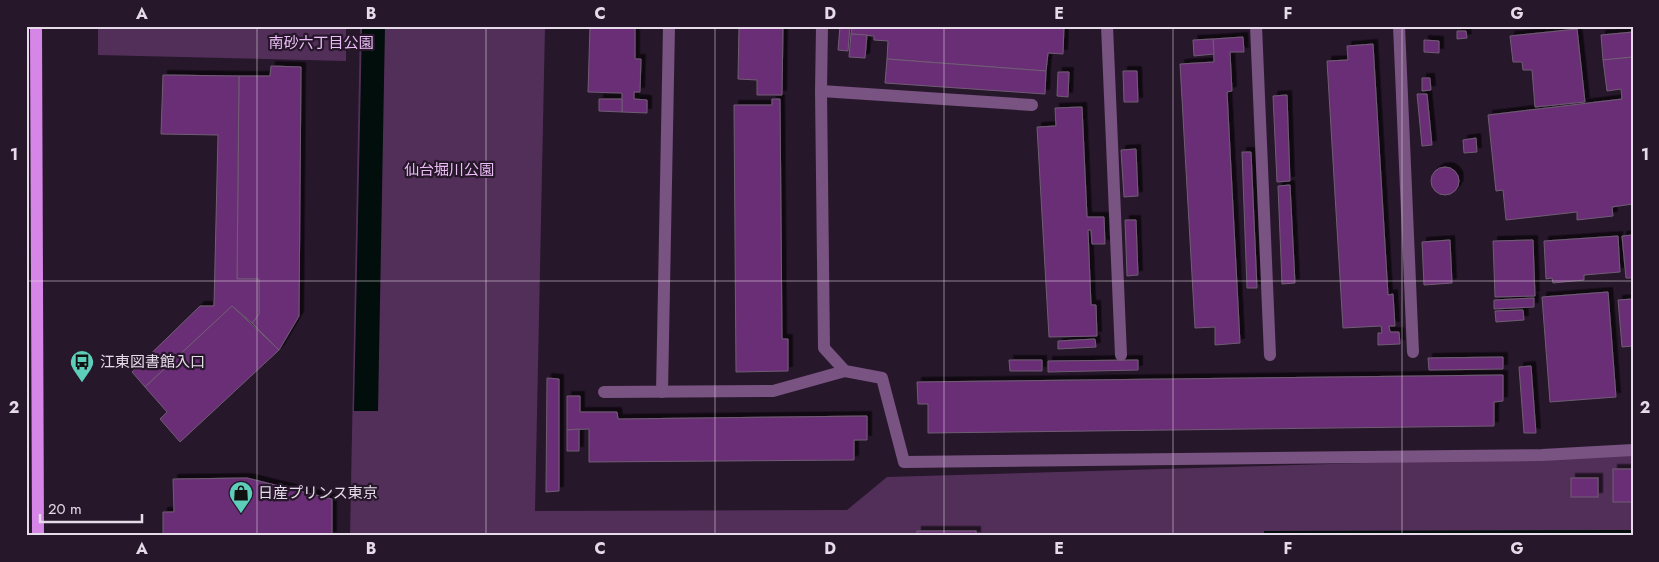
<svg xmlns="http://www.w3.org/2000/svg" width="1659" height="562" font-family="Jost,'Noto Sans JP',sans-serif">
<style>
.green{fill:#522f59}
.water{fill:#010e0b}
.building{fill:#692f74;stroke:#705d74;filter:url(#shadow)}
.lines{fill:none;stroke-linecap:round;stroke-linejoin:round}
.service{stroke:#795381;stroke-width:12}
.minor{stroke:#795381;stroke-width:12}
.primary{stroke:#d686e6;stroke-width:12}
.grid{fill:none;stroke:#e6dbe8;stroke-width:1;stroke-opacity:0.55}
.labels{text-anchor:middle;stroke-width:4.5;stroke-linejoin:round;paint-order:stroke}
.park-label{font-size:15px;fill:#edbdf7;stroke:#27172b}
.poi-label{font-size:15px;fill:#e6dbe8;stroke:#27172b;text-anchor:start}
.neatline{fill:none;stroke:#e6dbe8;stroke-width:2}
.grid-label{font-size:16px;text-anchor:middle;font-weight:bold;fill:#e6dbe8}
</style>
<defs>
<filter id="shadow"><feDropShadow dx="4.5" dy="-4.5" stdDeviation="0" flood-color="#0009"/></filter>
</defs>
<rect width="100%" height="100%" fill="#27172b"/>
<g class="green">
<polygon points="98,26 346,26 346,61 98,55"/>
<polygon points="360,26 545,26 535,511 847,510 887,477 1633,455 1633,536 350,536"/>
</g>
<g class="water">
<polygon points="362,26 385,26 378,411 354,411"/>
<polygon points="1633,530 1633,536 1264,536 1264,531"/>
</g>
<g class="building">
<polygon points="590,26 635,26 635,59 641,59 640,92 634,92 634,99 647,100 647,113 622,112 622,93 588,92"/>
<polygon points="739,26 783,26 782,95 757,95 757,80 738,79"/>
<polygon points="840,26 850,26 848,51 838,50"/>
<polygon points="852,26 1064,26 1063,54 1048,53 1046,71 887,59 888,41 874,40 874,36 851,34"/>
<polygon points="1577,29 1585,102 1535,107 1532,70 1523,70 1522,62 1513,62 1510,36"/>
<polygon points="1457,31 1466,31 1467,38 1457,39"/>
<polygon points="1633,32 1633,57 1603,60 1601,35"/>
<polygon points="851,34 867,35 865,58 849,57"/>
<polygon points="1243,37 1244,52 1230,52 1232,91 1227,92 1240,343 1215,345 1215,327 1195,328 1180,64 1214,62 1213,39"/>
<polygon points="1213,39 1214,54 1194,56 1193,40"/>
<polygon points="1424,40 1439,41 1439,53 1424,52"/>
<polygon points="1373,44 1388,295 1393,294 1395,326 1389,326 1390,332 1399,332 1400,344 1378,345 1378,333 1382,333 1381,326 1343,328 1327,61 1348,60 1347,46"/>
<polygon points="1633,57 1633,204 1612,207 1613,216 1577,220 1577,212 1506,220 1503,190 1496,191 1488,115 1622,99 1621,89 1607,91 1603,60"/>
<polygon points="887,59 1046,71 1045,94 885,83"/>
<polygon points="271,66 301,67 299,316 279,350 252,323 259,314 259,279 237,279 239,76 270,76"/>
<polygon points="1123,71 1137,71 1138,102 1124,102"/>
<polygon points="1058,72 1069,72 1068,97 1057,96"/>
<polygon points="163,75 239,76 237,279 259,279 259,314 252,323 232,306 145,387 132,372 200,306 214,306 218,135 161,134"/>
<polygon points="1422,78 1430,78 1431,90 1422,91"/>
<polygon points="1417,94 1427,94 1432,145 1422,146"/>
<polygon points="1287,95 1290,181 1277,182 1273,96"/>
<polygon points="599,99 622,99 622,112 599,111"/>
<polygon points="772,99 780,99 782,339 788,339 788,371 736,372 734,105 772,105"/>
<polygon points="1082,107 1087,217 1104,217 1105,244 1092,244 1091,230 1088,230 1091,305 1096,305 1097,336 1049,337 1037,127 1056,126 1055,108"/>
<polygon points="1476,138 1477,152 1464,153 1463,140"/>
<polygon points="1136,149 1138,196 1124,197 1121,150"/>
<polygon points="1242,152 1251,152 1257,288 1247,288"/>
<circle cx="1445" cy="181" r="14"/>
<polygon points="1290,185 1295,283 1282,284 1278,186"/>
<polygon points="1125,220 1136,220 1138,275 1127,276"/>
<polygon points="1633,235 1633,278 1626,278 1622,236"/>
<polygon points="1618,236 1620,272 1584,275 1584,280 1553,283 1552,278 1546,279 1544,241"/>
<polygon points="1450,240 1452,283 1424,285 1422,242"/>
<polygon points="1533,240 1535,296 1495,297 1493,241"/>
<polygon points="1608,292 1616,397 1550,402 1542,297"/>
<polygon points="1534,298 1534,307 1494,309 1494,300"/>
<polygon points="1633,299 1633,346 1622,347 1618,300"/>
<polygon points="232,306 279,350 180,442 160,419 167,412 145,387"/>
<polygon points="1523,310 1524,320 1496,322 1495,311"/>
<polygon points="1095,339 1096,347 1058,349 1058,341"/>
<polygon points="1503,357 1503,369 1429,370 1428,358"/>
<polygon points="1009,360 1042,360 1042,371 1010,371"/>
<polygon points="1138,360 1138,370 1048,372 1048,361"/>
<polygon points="1531,366 1536,433 1524,433 1519,367"/>
<polygon points="1503,375 1503,401 1494,402 1494,426 928,433 928,404 918,404 917,382"/>
<polygon points="547,378 559,379 559,491 546,492"/>
<polygon points="567,396 580,396 580,412 617,412 618,419 867,416 867,440 854,440 854,460 589,462 589,429 567,430"/>
<polygon points="579,429 579,451 567,451 567,430"/>
<rect x="1613" y="469" width="20" height="33"/>
<polygon points="247,478 332,499 332,536 163,536 163,512 174,512 173,479"/>
<rect x="1571" y="478" width="27" height="19"/>
<rect x="917" y="531" width="59" height="5"/>
</g>
<g class="lines">
<g class="service">
<polyline points="1107,26 1121,355"/>
<polyline points="1256,26 1270,355"/>
<polyline points="1399,26 1413,352"/>
<polyline points="821,91 1032,105"/>
<polyline points="604,392 773,391 845,371"/>
<polyline points="662,392 669,26"/>
</g>
<polyline class="minor" points="822,26 821,91 824,348 845,371 882,378 904,462 1542,455 1633,450"/>
<polyline class="primary" points="36,26 38,536"/>
</g>
<path class="grid" d="M257,26v510M486,26v510M715,26v510M944,26v510M1173,26v510M1402,26v510M26,281h1607"/>
<defs>
<g id="bus-pin" transform="scale(1.25)"><path d="M0 17L-7.5 6A9.5 9.5 0 1 1 7.5 6Z" fill="#5dceb9" stroke="#27172b"/><path d="M-5-6H5V4H4V6H2V4H-2V6H-4V4H-5ZM-3.5-4V0h7V-4ZM-3.5 1.2v1.5H-2V1.2ZM2 1.2v1.5H3.5V1.2Z" fill="#111"/></g>
<g id="shop-pin" transform="scale(1.25)"><path d="M0 17L-7.5 6A9.5 9.5 0 1 1 7.5 6Z" fill="#5dceb9" stroke="#27172b"/><path d="M-5-2.5h2.3a2.7 3.5 0 0 1 5.4 0H5L5.5 6h-11ZM-1.5-2.5h3a1.5 2.3 0 0 0-3 0Z" fill="#111"/></g>
</defs>
<g fill-rule="evenodd">
<use href="#bus-pin" x="82" y="362"/>
<use href="#shop-pin" x="241" y="493"/>
</g>
<g class="labels">
<g class="park-label">
<text x="321" y="48">南砂六丁目公園</text>
<text x="449" y="175">仙台堀川公園</text>
</g>
<g class="poi-label">
<text x="100" y="367">江東図書館入口</text>
<text x="258" y="498">日産プリンス東京</text>
</g>
</g>
<rect width="1659" height="562" fill="none" stroke="#27172b" stroke-width="55"/>
<path d="M40 514v8h102v-8" fill="none" stroke="#e6dbe8" stroke-width="2.5"/>
<text x="48" y="514" font-size="15" fill="#e6dbe8" stroke="#27172b" stroke-width="4" paint-order="stroke">20 m</text>
<rect x="28" y="28" width="1604" height="506" class="neatline"/>
<g class="grid-label">
<text x="142" y="19">A</text>
<text x="371" y="19">B</text>
<text x="600" y="19">C</text>
<text x="830" y="19">D</text>
<text x="1059" y="19">E</text>
<text x="1288" y="19">F</text>
<text x="1517" y="19">G</text>
<text x="14" y="160">1</text>
<text x="1645" y="160">1</text>
<text x="14" y="413">2</text>
<text x="1645" y="413">2</text>
<text x="142" y="554">A</text>
<text x="371" y="554">B</text>
<text x="600" y="554">C</text>
<text x="830" y="554">D</text>
<text x="1059" y="554">E</text>
<text x="1288" y="554">F</text>
<text x="1517" y="554">G</text>
</g>
</svg>
